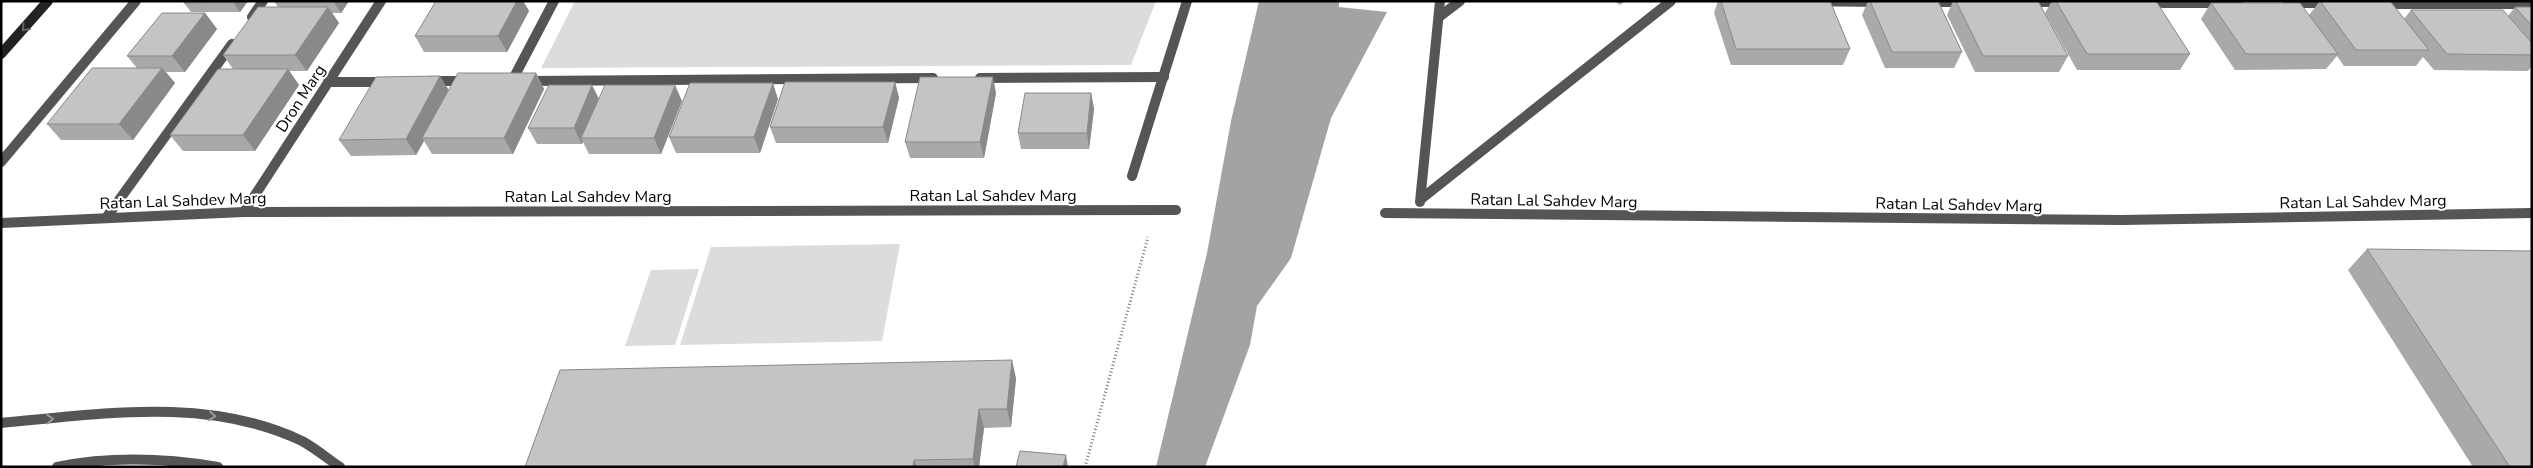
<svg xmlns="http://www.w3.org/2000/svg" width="2533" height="468" font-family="'Nunito Sans',sans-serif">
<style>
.green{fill:#dcdcdc}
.water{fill:#a3a3a3}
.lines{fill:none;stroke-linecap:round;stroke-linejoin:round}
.path{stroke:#777;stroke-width:3;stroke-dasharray:1 2.5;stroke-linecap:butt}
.service{stroke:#555;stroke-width:10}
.minor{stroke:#555;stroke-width:10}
.tertiary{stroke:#555;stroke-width:10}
.secondary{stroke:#222;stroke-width:10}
.wall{fill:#a9a9a9}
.shaded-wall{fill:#898989}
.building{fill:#c4c4c4;stroke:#898989}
.oneway{stroke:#646464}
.oneway2{stroke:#999}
.labels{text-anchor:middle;stroke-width:4;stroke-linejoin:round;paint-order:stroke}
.street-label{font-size:16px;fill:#000;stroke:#fff}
</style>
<rect width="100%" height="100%" fill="#fff"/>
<g class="green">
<polygon points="575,1 1156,1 1131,65 541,68"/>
<polygon points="900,244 882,341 680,345 711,247"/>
<polygon points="699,269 675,345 625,346 651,270"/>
</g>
<polygon class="water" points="1259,1 1339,1 1339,7 1387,12 1331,118 1291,258 1257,306 1250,345 1205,467 1156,467 1207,253 1231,121"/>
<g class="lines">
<polyline class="path" points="1085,467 1148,237"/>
<g class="service">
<polyline points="1797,1 1881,2"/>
<polyline points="1925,2 1966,2"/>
<polyline points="2025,2 2063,2"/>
<polyline points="2145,3 2238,3"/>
<polyline points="2288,3 2331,3"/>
<polyline points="2380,4 2532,4"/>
<polyline points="252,17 263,1"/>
<polyline points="1439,17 1460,1"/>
<polyline points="980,78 1164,77"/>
<polyline points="430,81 466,81"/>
<polyline points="512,81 554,1"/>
<polyline points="528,81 933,78"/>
<polyline points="328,82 386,82"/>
<polyline points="106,218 232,44"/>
</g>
<g class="minor">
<polyline points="1,162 136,1"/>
<polyline points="1132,176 1187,1"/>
<polyline points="1421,199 1671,1"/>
<polyline points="1420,202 1440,1"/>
<polyline points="244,212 381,1"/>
<polyline points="1385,213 2122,220 2532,213"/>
<polyline points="1,223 244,212 1176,210"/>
</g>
<g class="tertiary">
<path d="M1,423c100,-9 207,-27 301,18 13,7 26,18 38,26"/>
<path d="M57,467c54,-11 107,-9 161,0"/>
</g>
<polyline class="secondary" points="1,54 48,1"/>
</g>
<g class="wall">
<polygon points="248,1 240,12 191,12 184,3"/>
<polygon points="274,1 349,1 341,13 332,13 339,23 307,71 289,71 299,85 255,151 183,151 170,135 233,69 223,55 278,7"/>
<polygon points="436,1 523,1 529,11 507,52 424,52 415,36"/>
<polygon points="1614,1 1625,1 1620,5"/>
<polygon points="1718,1 1830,1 1850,49 1843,65 1731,65 1714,13"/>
<polygon points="1868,1 1938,1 1962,52 1954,68 1885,68 1862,15"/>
<polygon points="1953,1 2038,1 2068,56 2059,72 1975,72 1947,15"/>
<polygon points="2052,1 2156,1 2190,54 2180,70 2077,70 2045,13"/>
<polygon points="2320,1 2404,19 2411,10 2508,16 2515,7 2532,7 2532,66 2528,71 2434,70 2423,57 2416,66 2344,66 2337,56 2326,69 2235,70 2201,19 2211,3 2309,15"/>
<polygon points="205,13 217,29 185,72 166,72 175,83 133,140 61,140 47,124 137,68 127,56"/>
<polygon points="536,73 544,89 513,154 432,154 424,141 416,155 351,156 339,140 449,90"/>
<polygon points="895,82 899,98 888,143 776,143 770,127"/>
<polygon points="996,93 984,158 910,158 905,142"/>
<polygon points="1091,93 1094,109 1089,149 1021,149 1018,133"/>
<polygon points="599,98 682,101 661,154 589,154 583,142 582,144 537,144 528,128"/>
<polygon points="778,99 760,153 676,153 669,137"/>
<polygon points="2367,249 2532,467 2473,467 2348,270"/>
<polygon points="1012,360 1016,379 1011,427 984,428 979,467 525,467"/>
</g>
<g class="shaded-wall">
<polygon points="234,1 248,1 240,12 233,2"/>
<polygon points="333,1 349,1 341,13"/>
<polygon points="517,1 523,1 529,11 507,52 498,36"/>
<polygon points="328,7 339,23 307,71 295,55"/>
<polygon points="205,13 217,29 185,72 172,56"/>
<polygon points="162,68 175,83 133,140 119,124"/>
<polygon points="288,69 299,85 255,151 243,135"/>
<polygon points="536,73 544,89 513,154 504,138"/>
<polygon points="440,76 450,92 422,138 424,141 416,155 406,139"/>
<polygon points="993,77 996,93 984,158 980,142"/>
<polygon points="895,82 899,98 888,143 883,127"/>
<polygon points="773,83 778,99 760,153 754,137"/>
<polygon points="592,85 600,101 581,138 583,142 582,144 574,128"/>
<polygon points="675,85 682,101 661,154 654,138"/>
<polygon points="1091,93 1094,109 1089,149 1087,133"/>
<polygon points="1012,360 1016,379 1011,427 1007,409"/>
<polygon points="979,409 984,428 979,467 975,467 973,459"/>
<polygon points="1066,455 1068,467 1063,467"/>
<polygon points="914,460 917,467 913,467"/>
</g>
<g class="building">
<polygon points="185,1 234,1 233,2 184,3"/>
<polygon points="436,1 517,1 498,36 415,36"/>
<polygon points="1721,1 1830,1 1850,49 1736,49"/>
<polygon points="1870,1 1938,1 1962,52 1892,52"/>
<polygon points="1956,1 2038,1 2068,56 1983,56"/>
<polygon points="2056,1 2156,1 2190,54 2087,54"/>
<polygon points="2320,1 2390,1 2429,50 2356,50"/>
<polygon points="2211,3 2300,3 2338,54 2246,54"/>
<polygon points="258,7 328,7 295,55 223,55"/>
<polygon points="2515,7 2532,7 2532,26"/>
<polygon points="2411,10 2503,10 2532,43 2532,55 2447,54"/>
<polygon points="162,13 205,13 172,56 127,56"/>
<polygon points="92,68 162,68 119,124 47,124"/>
<polygon points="218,69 288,69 243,135 170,135"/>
<polygon points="458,73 536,73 504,138 422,138"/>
<polygon points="440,76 406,139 339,140 376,77"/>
<polygon points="920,77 993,77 980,142 905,142"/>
<polygon points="785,82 895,82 883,127 770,127"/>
<polygon points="690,83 773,83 754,137 669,137"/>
<polygon points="549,85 592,85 574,128 528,128"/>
<polygon points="605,85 675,85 654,138 581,138"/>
<polygon points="1025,93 1091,93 1087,133 1018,133"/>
<polygon points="2367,249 2532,251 2532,467 2510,467"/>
<polygon points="1012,360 1007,409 979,409 973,459 914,460 913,467 525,467 560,370"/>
<polygon points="1020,451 1066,455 1063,467 1016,467"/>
</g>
<defs><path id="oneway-chevron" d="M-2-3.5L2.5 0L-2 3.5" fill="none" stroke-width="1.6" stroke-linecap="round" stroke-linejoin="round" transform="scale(1.25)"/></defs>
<use class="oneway" href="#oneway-chevron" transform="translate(25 28) rotate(132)"/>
<g class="oneway2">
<use href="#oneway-chevron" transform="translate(212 416) rotate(6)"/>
<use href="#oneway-chevron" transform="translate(50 419) rotate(-4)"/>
</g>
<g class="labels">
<g class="street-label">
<text transform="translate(300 98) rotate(-57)" y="6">Dron Marg</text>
<text x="993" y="201">Ratan Lal Sahdev Marg</text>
<text x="588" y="202">Ratan Lal Sahdev Marg</text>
<text transform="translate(183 200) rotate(-2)" y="6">Ratan Lal Sahdev Marg</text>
<text transform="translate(1554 200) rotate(1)" y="6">Ratan Lal Sahdev Marg</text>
<text transform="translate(2363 201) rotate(-1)" y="6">Ratan Lal Sahdev Marg</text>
<text transform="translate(1959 204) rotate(1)" y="6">Ratan Lal Sahdev Marg</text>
</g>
</g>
<rect width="2533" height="468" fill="none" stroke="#000000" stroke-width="5"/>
</svg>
